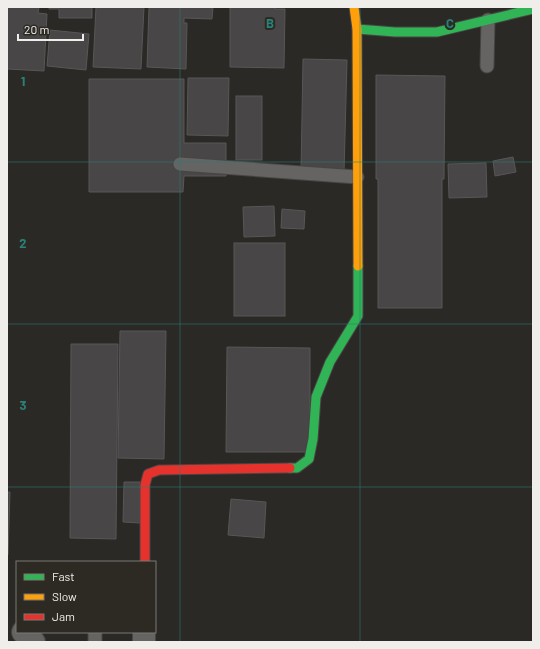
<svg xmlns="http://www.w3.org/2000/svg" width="540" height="649" font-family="Barlow,sans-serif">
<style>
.building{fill:#484646;stroke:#585656}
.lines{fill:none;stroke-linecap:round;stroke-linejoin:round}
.lane-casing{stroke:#484644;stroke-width:15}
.street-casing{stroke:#484644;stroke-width:24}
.fast-casing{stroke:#484644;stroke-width:11}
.slow-casing{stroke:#484644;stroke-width:11}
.jam-casing{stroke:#484644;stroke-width:11}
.lane{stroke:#656462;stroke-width:13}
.street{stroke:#656462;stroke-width:22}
.fast{stroke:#30b455;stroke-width:9}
.slow{stroke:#ff9f0a;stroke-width:9}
.jam{stroke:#e5322d;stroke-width:9}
.grid{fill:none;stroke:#26827a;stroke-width:1;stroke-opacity:0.55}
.grid-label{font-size:13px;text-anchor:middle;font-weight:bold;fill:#26827a;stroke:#2d2a24;stroke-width:4;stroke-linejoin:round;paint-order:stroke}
</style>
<rect width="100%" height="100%" fill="#2b2926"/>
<g class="building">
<polygon points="7,7 39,7 38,13 47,14 44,71 7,69"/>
<polygon points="49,7 92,7 92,18 59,18 59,9 49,9"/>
<polygon points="96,7 144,7 141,69 93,67"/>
<polygon points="149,7 213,7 212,19 184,18 184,23 187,23 186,69 147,67"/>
<polygon points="239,7 275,7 275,9 285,9 284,68 230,67 230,8"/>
<polygon points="50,30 89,34 86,70 47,66"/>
<polygon points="303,59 347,60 344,173 301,172"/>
<polygon points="376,75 445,76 444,179 442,179 442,308 378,308 378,179 376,179"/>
<polygon points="188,78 229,78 228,136 187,135"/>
<polygon points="89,79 184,79 184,143 226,143 226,176 184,176 183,192 89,192"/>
<rect x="236" y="96" width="26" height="64"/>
<polygon points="513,157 516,172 495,176 493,161"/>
<polygon points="486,163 487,197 449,198 448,164"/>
<polygon points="274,206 275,236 244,237 243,207"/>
<polygon points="282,209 305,211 304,229 281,228"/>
<rect x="234" y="243" width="51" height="73"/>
<polygon points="120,331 166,331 164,459 118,458"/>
<polygon points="71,344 118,344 116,539 70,538"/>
<polygon points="227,347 310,348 310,452 226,452"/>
<polygon points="124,482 140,482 140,523 123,522"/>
<polygon points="7,492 10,492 8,555 7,555"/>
<polygon points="231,499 266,502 264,538 228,535"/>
</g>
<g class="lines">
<g class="lane-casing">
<g id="lane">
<polyline points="487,66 488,20"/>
<polyline points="180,164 357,177"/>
<polyline points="95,632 95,642"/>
</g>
</g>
<g class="street-casing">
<g id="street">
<polyline points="23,632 27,634 34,642"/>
<polyline points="144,642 144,632"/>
</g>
</g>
<g class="fast-casing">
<g id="fast">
<polyline points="357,29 395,32 437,32 533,9"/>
<polyline points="290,468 297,468 309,459 313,439 316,397 330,362 358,316 358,266"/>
</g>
</g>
<g class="slow-casing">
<polyline id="slow" points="354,7 357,29 358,266"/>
</g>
<g class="jam-casing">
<polyline id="jam" points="145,562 145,485 148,474 159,470 290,468"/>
</g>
<use href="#lane" class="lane"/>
<use href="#street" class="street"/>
<use href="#fast" class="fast"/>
<use href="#slow" class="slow"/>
<use href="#jam" class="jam"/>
</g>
<path class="grid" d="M180,7v635M360,7v635M7,162h526M7,324h526M7,487h526"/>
<g class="grid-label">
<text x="270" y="28">B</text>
<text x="450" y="28">C</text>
<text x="23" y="86">1</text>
<text x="23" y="248">2</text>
<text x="23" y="410">3</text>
</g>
<rect width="540" height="649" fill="none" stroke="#f0eeea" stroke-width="16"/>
<rect x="16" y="561" width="140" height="72" fill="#2d2a24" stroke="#7b7873"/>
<rect x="24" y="574" width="20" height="6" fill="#30b455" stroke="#7b7873"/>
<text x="52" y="581" font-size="12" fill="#f0eeea">Fast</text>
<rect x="24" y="594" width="20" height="6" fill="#ff9f0a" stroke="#7b7873"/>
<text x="52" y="601" font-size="12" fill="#f0eeea">Slow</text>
<rect x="24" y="614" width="20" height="6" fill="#e5322d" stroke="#7b7873"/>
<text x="52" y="621" font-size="12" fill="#f0eeea">Jam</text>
<path d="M18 34v6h65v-6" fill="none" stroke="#f0eeea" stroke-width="2"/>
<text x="24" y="34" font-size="12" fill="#f0eeea" stroke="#2d2a24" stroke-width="3" paint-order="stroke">20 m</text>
</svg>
